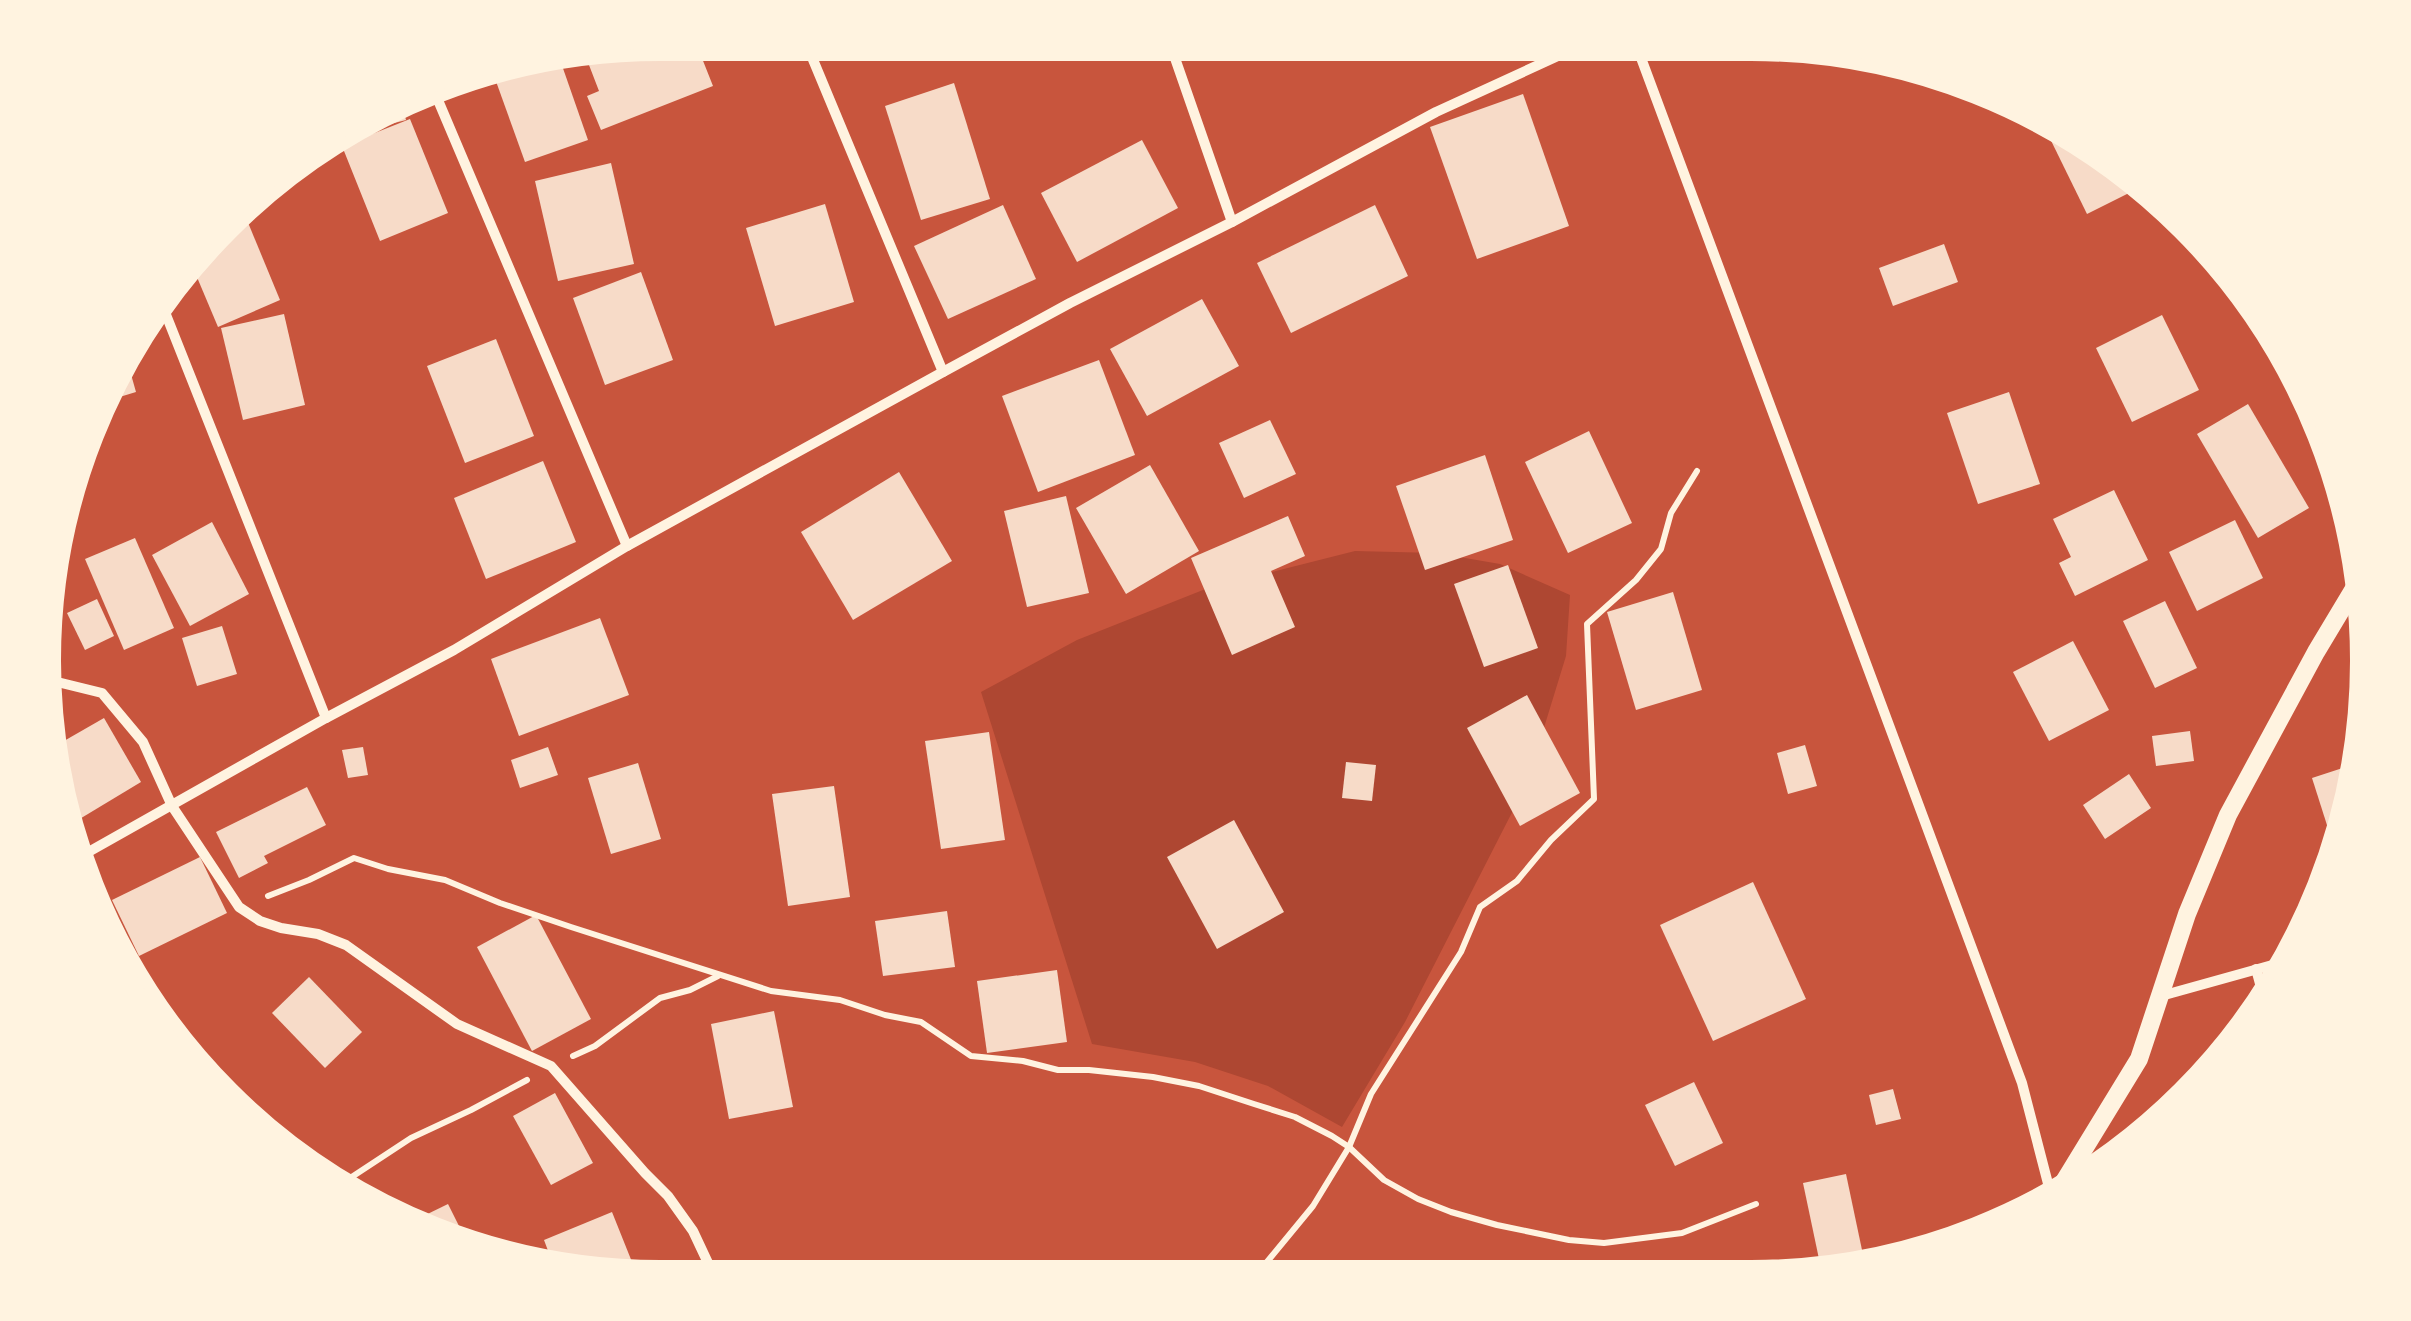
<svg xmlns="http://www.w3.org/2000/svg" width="2411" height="1321" font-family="Raleway,sans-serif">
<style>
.green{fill:#ae4732}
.building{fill:#f7dbc8}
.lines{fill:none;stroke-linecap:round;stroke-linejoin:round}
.path{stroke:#fff3e0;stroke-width:6}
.minor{stroke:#fff3e0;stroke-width:10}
.tertiary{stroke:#fff3e0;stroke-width:18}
.rim{fill:none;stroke:#fff3e0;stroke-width:12}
</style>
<rect width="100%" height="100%" fill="#c8553d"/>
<polygon class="green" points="1355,551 1436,553 1500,564 1570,595 1566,656 1527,783 1405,1022 1342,1127 1268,1086 1195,1062 1092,1044 981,692 1077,640 1208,588"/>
<g class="building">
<polygon points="661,38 694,38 713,86 601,130 587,96 599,91 584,52"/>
<polygon points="558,54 588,140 525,162 493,73 530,59"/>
<polygon points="954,83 990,199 921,220 885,106"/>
<polygon points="1523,94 1569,226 1477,259 1430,127"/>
<polygon points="401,102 406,120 339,137 338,136"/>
<polygon points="2036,110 2061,121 2139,188 2087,214"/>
<polygon points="410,119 448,213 380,241 342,146"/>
<polygon points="1142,140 1178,208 1077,262 1041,193"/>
<polygon points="611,163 634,264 558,281 535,181"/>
<polygon points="825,204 854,302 775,326 746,228"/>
<polygon points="1003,205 1036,279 948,319 914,246"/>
<polygon points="1375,205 1408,276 1291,333 1257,263"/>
<polygon points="242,208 280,300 218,327 191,263"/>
<polygon points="1944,244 1958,282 1893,306 1879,268"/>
<polygon points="641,272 673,360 605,385 573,298"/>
<polygon points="1202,299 1239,366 1147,416 1110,349"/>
<polygon points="284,314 305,405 243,420 221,328"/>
<polygon points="2162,315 2199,390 2132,422 2096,348"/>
<polygon points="496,339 534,436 465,463 427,366"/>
<polygon points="125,353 136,392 103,402"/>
<polygon points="1099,360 1135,455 1038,492 1002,396"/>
<polygon points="2009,392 2040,484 1978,504 1947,413"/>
<polygon points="2248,404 2309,508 2258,538 2197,434"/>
<polygon points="1270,420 1296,474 1244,498 1219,443"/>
<polygon points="1589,431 1632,523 1568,553 1525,462"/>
<polygon points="1485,455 1513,540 1425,570 1396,486"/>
<polygon points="543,461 576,542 486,579 454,498"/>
<polygon points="1150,465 1199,551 1126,594 1076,508"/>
<polygon points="899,472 952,561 853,620 801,532"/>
<polygon points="2114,490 2148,560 2075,596 2059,563 2071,557 2053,519"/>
<polygon points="1066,496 1089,593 1027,607 1004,511"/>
<polygon points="1288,516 1305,556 1271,571 1295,627 1232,655 1191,558"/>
<polygon points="2235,520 2263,578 2197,611 2169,552"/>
<polygon points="212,522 249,594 190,626 152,555"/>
<polygon points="135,538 174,628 124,650 85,559"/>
<polygon points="1508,565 1538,648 1484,667 1454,584"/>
<polygon points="1673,592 1702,690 1636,710 1607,612"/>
<polygon points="97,599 114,636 85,650 67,613"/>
<polygon points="2165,601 2197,668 2155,688 2123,621"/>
<polygon points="600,618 629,695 519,736 491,659"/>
<polygon points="222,626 237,674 197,686 182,638"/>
<polygon points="2073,641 2109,710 2049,741 2013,672"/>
<polygon points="1527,695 1580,793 1520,826 1467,728"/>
<polygon points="104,718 141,782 68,826 50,749"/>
<polygon points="2190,731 2194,761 2156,766 2152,736"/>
<polygon points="989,732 1005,840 941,849 925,741"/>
<polygon points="1805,745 1817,786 1788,794 1777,753"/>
<polygon points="363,747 368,775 348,778 342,750"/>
<polygon points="548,747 558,775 520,788 511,760"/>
<polygon points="1346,762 1376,765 1372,801 1342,798"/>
<polygon points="2361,762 2333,844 2312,778"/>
<polygon points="638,763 661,839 611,854 588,778"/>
<polygon points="2129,774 2151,808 2105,839 2083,805"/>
<polygon points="834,786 850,897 788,906 772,794"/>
<polygon points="307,787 326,825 264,856 268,863 239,878 216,832"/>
<polygon points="1234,820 1284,912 1217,949 1167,857"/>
<polygon points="200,857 227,913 139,956 112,900"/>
<polygon points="1753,882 1806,999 1713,1041 1660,925"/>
<polygon points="947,911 955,967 883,976 875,921"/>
<polygon points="536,915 591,1019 532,1051 477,947"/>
<polygon points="1057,970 1067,1042 987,1053 977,981"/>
<polygon points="309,977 362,1032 325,1068 272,1013"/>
<polygon points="774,1011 793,1107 729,1119 711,1024"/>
<polygon points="1694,1082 1723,1143 1675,1166 1645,1105"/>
<polygon points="1893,1089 1901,1119 1876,1125 1869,1095"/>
<polygon points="555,1093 593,1163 551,1185 513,1116"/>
<polygon points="1846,1174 1866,1269 1823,1278 1803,1183"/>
<polygon points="448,1204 471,1250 407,1224"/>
<polygon points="612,1212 640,1282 620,1282 556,1272 544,1240"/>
<polygon points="806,1268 808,1282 774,1282 773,1274"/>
</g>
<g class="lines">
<g class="path">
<polyline points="268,896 309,880 354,858 388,869 445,880 500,903 571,927 771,991 840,1000 885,1015 921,1022 971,1056 1023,1061 1058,1070 1089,1070 1153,1077 1199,1086 1254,1104 1295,1117 1332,1136 1349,1147 1384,1180 1418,1199 1451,1212 1497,1225 1569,1240 1604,1243 1682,1233 1756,1204"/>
<polyline points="573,1056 595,1046 660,998 690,990 718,976"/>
<polyline points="335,1188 411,1138 471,1110 527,1080"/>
<polyline points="1252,1280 1313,1206 1349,1147 1371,1094 1461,952 1480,907 1517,881 1551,840 1594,799 1587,624 1636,580 1661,549 1671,513 1697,471"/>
</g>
<g class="minor">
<polyline points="804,38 943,372"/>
<polyline points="1168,38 1232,222"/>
<polyline points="1634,39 2022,1083 2052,1199"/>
<polyline points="432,86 627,546"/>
<polyline points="159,297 326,718"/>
<polyline points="41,678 102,693 143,742 172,806 239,907 260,921 281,928 318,934 346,945 457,1024 551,1066 645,1173 668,1196 693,1231 717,1282"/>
<polyline points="76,859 326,718 454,650 627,546 943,372 1070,303 1232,222 1436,112 1595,39"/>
<polyline points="2256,969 2266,1006"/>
<polyline points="2161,996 2294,959"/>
</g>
<polyline class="tertiary" points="2051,1203 2139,1059 2187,914 2228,815 2316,652 2358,582"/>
</g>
<path d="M0 0H2411V1321H0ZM660 55H1751A605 605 0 0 1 2356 660V661A605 605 0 0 1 1751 1266H660A605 605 0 0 1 55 661V660A605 605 0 0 1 660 55Z" fill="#fff3e0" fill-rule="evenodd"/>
<path class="rim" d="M660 55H1751A605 605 0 0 1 2356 660V661A605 605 0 0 1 1751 1266H660A605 605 0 0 1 55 661V660A605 605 0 0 1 660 55Z"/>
</svg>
